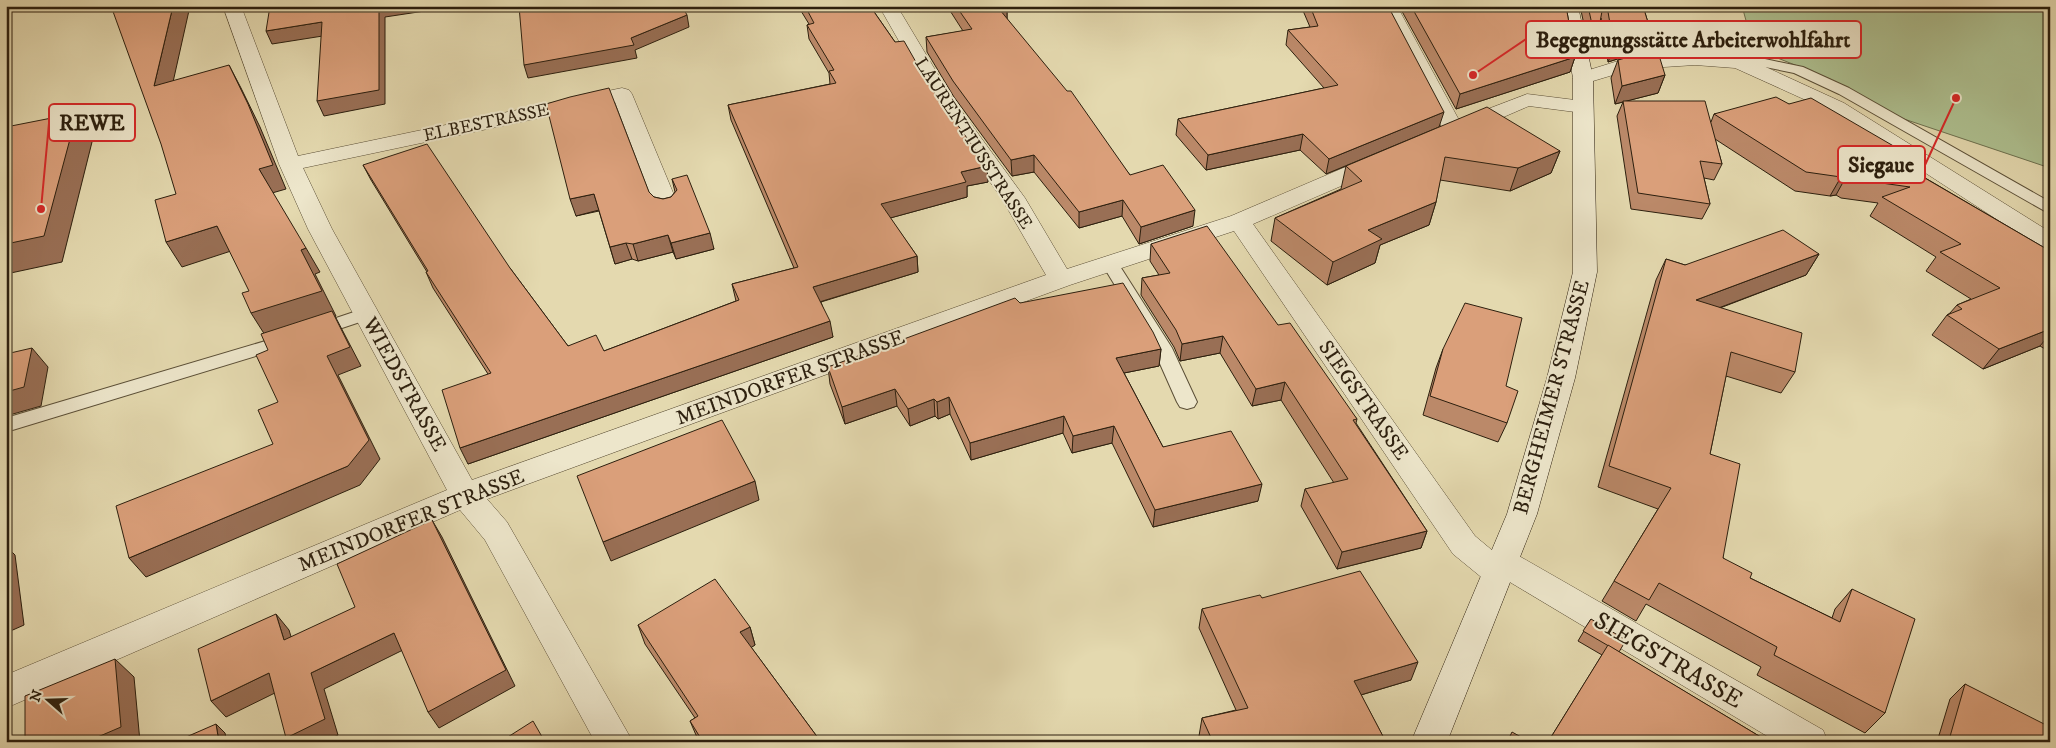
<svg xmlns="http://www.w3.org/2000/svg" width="2056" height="748" font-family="'IM FELL DW Pica',serif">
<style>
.green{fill:#aec090;stroke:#6d704f}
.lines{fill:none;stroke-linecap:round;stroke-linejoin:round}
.lane-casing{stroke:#5a4e36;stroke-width:2}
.street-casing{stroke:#5a4e36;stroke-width:1}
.secondary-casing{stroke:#2c1f0e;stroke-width:1}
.lane{fill:#ede6cb;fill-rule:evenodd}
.street{fill:#ede6cb;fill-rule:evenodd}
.secondary{fill:#ede6cb;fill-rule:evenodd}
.wall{fill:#bb8969;stroke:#2c1f0e}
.shaded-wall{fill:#996f55;stroke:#2c1f0e}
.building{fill:#da9f7a;stroke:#2c1f0e}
.labels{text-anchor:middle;stroke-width:4;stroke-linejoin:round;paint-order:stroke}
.far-street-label{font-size:18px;fill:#2c1f0e;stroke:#ede6cb}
.street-label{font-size:21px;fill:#2c1f0e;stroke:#ede6cb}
.near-street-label{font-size:25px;fill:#2c1f0e;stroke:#ede6cb}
.leader{fill:none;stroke:#d62828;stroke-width:2}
.callout-dot{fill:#d62828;stroke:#ede6cb;stroke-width:2}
.callout{fill:#ede6cb;stroke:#d62828;stroke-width:2}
.callout-label{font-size:22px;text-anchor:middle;font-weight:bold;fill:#2c1f0e}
</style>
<rect width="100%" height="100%" fill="#e4d9af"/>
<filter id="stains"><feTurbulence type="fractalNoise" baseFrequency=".004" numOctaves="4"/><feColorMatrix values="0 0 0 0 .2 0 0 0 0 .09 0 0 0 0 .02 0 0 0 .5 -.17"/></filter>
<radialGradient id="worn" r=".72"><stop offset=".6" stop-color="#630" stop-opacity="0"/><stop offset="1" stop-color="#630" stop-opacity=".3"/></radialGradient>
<polygon class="green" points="1742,6 2050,6 2050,168 1895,116 1830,79 1760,51 1750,35"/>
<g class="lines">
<g class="lane-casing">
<g id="lane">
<polygon points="1739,58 1765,59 1803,67 1849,88 2050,202 2050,214 1839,94 1794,73 1765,67 1734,65 1732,62"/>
<polygon points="1110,259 1116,260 1172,348 1197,402 1194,407 1187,409 1180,407 1177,402 1153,348 1102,264 1104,260"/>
<polygon points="366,308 372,310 375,314 372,318 315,337 309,335 306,331 309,327"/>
<polygon points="289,334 295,336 298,340 295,344 6,432 6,418"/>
</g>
</g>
<g class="street-casing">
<g id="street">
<polygon points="223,6 241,6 298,156 622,88 629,90 632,94 679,207 675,212 667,214 659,212 655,207 615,102 303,168 332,229 472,480 1046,275 1002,199 932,99 879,6 897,6 952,98 1025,198 1067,269 1231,216 1369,157 1377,155 1385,157 1388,162 1385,167 1253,224 1475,536 1493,551 1501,548 1512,552 1823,730 1828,742 1777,742 1508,581 1497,585 1486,581 1453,554 1234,231 1070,285 487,499 507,522 633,742 595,742 485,540 460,510 6,708 6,675 447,490 308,229 279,164"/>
<polygon points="1379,6 1397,6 1459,120 1527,94 1583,101 1590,103 1593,107 1590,111 1583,113 1529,106 1462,135 1454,136 1446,135"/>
<polygon points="1695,53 1746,58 1844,103 2050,232 2050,250 2041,248 1830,111 1735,68 1695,65 1633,69 1583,84 1576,82 1573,78 1576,74 1631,57"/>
</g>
</g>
<g class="secondary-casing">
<polygon id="secondary" points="1560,6 1578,6 1593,78 1597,272 1575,378 1537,514 1447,742 1411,742 1507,514 1547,378 1573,272 1573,78"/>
</g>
<use href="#lane" class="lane"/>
<use href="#street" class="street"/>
<use href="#secondary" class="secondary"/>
</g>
<g class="wall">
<polygon points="798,6 870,6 895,42 929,85 988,182 967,186 967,197 890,218 917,256 918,272 821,302 833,337 468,464 488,374 433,288 426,272 427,272 371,180 363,165 510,268 568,346 604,351 736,301 732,284 794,268 731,120 728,105 830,84 829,73 809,39 807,25 809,24"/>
<polygon points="947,6 1005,6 1007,9 1007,19 1130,175 1193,226 1139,244 1122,216 1079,228 1034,172 1012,176 954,97 927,52 926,37 963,31"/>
<polygon points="1301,6 1388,6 1440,127 1560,151 1551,173 1510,191 1440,180 1436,202 1429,225 1380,245 1375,263 1327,285 1271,241 1275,218 1341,189 1346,166 1326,174 1300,150 1206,170 1176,135 1178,119 1324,88 1286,45 1288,30 1310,27"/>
<polygon points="1399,6 1566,6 1575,57 1570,72 1456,109"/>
<polygon points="1580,6 1643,6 1653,39 1647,53 1665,75 1658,93 1626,101 1711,122 1714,114 1789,104 1903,165 2050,251 2050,352 2040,346 1983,369 1932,335 1947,315 1950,313 1957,305 1971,299 1926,271 1936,257 1870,216 1878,203 1841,198 1836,195 1830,196 1795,191 1715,139 1722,164 1714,180 1704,178 1710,204 1702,219 1631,209 1617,116 1623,102 1615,104 1611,78 1618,60 1636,55 1630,55 1608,62 1601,18 1596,43 1591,57"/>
<polygon points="672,179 714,249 676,259 673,252 638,261 632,259 615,264 599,211 576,216 649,192 654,197 663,199 671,197 675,192"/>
<polygon points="1151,244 1278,325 1357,419 1356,423 1427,531 1421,548 1337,569 1301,506 1305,489 1334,483 1281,400 1252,406 1220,353 1180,361 1174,347 1141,295 1142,278 1159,275 1150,261"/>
<polygon points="1819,254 1806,275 1720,308 1795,372 1781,393 1726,376 1710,454 1723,558 1750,578 1832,618 1835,609 1852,589 1885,713 1865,733 1757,675 1761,667 1646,604 1636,621 1602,601 1658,509 1598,487 1656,280 1666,259 1685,265"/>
<polygon points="1020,303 1161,349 1159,366 1124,373 1163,447 1258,501 1153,527 1112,443 1072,453 1063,433 971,460 950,414 938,419 935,416 910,426 897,406 845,424 830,384 828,367"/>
<polygon points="1443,349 1507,423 1498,442 1423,415 1436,368"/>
<polygon points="1262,598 1411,680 1361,695 1386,742 1201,742 1199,736 1202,718 1236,710 1199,628 1202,609"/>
<polygon points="1591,619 1619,652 1769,742 1548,742 1602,655 1578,641"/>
<polygon points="638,625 750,627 755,645 751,647 821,742 699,742 690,721 695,718 645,644"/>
<polygon points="1965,684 2050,742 1937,742 1950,699"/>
</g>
<g class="shaded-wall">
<polygon points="173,6 190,6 167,109 154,86"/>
<polygon points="379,6 458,6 385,17 385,104 324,116 317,101"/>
<polygon points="1007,9 1007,24 1000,10"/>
<polygon points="687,15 689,27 635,50 637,58 528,78 524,65 631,38"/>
<polygon points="322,22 329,35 272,44 266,31"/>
<polygon points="1636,40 1630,55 1608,62 1614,47"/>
<polygon points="1575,57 1570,72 1456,109 1460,94"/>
<polygon points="229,65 241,88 260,127 286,189 272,193 259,169"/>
<polygon points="1665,75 1658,93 1615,104 1622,86"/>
<polygon points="1444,112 1439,127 1326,174 1329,159"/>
<polygon points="77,113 93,138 62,262 6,274 6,244"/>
<polygon points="1303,134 1300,150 1206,170 1208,155"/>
<polygon points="1560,151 1551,173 1510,191 1518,168"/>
<polygon points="1034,155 1034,172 1012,176 1011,160"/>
<polygon points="1909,155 1897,174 1894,160"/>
<polygon points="987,166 988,182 967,186 967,197 883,220 881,204 961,172"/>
<polygon points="1847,175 1836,195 1830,196 1841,177"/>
<polygon points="594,194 599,210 576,216 570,199"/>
<polygon points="1123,200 1122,216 1079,228 1079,212"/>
<polygon points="1436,202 1429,225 1380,245 1375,263 1327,285 1333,262 1368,230"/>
<polygon points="1195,210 1193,226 1139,244 1141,227"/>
<polygon points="217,226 231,251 182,267 166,242"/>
<polygon points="710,233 714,249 676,259 671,243"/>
<polygon points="668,235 673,252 638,261 633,244"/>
<polygon points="626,243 632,259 615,264 610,247"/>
<polygon points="306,248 320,272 315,274 336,316 335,316 361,366 338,375 380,459 360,485 146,577 129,558 348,466 251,313 301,250"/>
<polygon points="1819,254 1806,275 1684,321 1696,300"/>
<polygon points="917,256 918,272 816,303 813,287"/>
<polygon points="830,321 833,337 468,464 460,448"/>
<polygon points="2050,329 2050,334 2040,346 1983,369 1999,349"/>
<polygon points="1223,336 1220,353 1180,361 1182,344"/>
<polygon points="32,348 48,367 41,406 6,416 6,392"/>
<polygon points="1161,349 1159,366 1114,375 1116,358"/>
<polygon points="1285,382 1281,400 1252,406 1256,389"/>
<polygon points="895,389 897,406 845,424 842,407"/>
<polygon points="949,397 950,414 938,419 937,402"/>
<polygon points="934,399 935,416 910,426 908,409"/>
<polygon points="1064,416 1063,433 971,460 970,443"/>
<polygon points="1114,426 1112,443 1072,453 1073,436"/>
<polygon points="755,481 759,500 611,561 603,542"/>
<polygon points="1262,484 1258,501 1153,527 1155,510"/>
<polygon points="432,520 442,537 515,686 439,728 428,712"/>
<polygon points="1427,531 1421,548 1337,569 1342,552"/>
<polygon points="6,546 15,555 24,625 6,633"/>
<polygon points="276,614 289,630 297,656 284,640"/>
<polygon points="750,627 755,645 746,651 740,632"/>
<polygon points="394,633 405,649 324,689 338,735 324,742 289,742 286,738 311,673"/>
<polygon points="115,659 134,677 140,742 86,742"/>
<polygon points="1418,662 1411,680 1347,699 1354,681"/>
<polygon points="269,673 283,689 226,717 211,701"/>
<polygon points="216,724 225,733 227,742 219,742"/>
</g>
<g class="building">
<polygon points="111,6 173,6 154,86 229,65 248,104 273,165 259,169 306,248 301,250 322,291 251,313 242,293 249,291 217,226 166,242 155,200 176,194 161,144"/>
<polygon points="270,6 379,6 379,90 317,101 322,22 266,31"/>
<polygon points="519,6 682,6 687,15 631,38 634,45 524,65"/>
<polygon points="805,6 870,6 895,42 904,41 929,85 987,166 961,172 966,182 881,204 917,256 813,287 830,321 460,448 442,390 491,373 426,272 428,271 363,165 427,144 510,268 568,346 596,335 604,351 739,300 732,284 798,267 728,105 836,83 829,71 834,70 807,25 814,23"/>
<polygon points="956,6 1005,6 1007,9 1000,10 1067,91 1071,91 1130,175 1163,165 1195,210 1141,227 1123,200 1079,212 1034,155 1011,160 953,81 926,37 972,29"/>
<polygon points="1310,6 1388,6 1444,112 1329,159 1303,134 1208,155 1178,119 1338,85 1288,30 1318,26"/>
<polygon points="1411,6 1566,6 1575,57 1460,94"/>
<polygon points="1588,6 1603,6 1596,43"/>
<polygon points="1607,6 1643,6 1653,39 1636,40 1614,47"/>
<polygon points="1658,52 1665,75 1622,86 1618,60 1640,54"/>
<polygon points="609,88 649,192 654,197 663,199 671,197 677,190 672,179 687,175 710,233 671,243 668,235 633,244 626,243 610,247 594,194 570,199 546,104 570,97"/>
<polygon points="1776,97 1789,104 1811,98 1909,155 1894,160 2050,251 2050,329 1999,349 1947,315 1962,309 1957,305 2000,288 1940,252 1961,244 1882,197 1910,187 1853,179 1847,175 1841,177 1806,172 1714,114"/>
<polygon points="1623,101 1705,101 1722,164 1700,161 1710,204 1638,193"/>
<polygon points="1487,107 1560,151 1518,168 1445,157 1436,202 1368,230 1382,239 1333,262 1275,218 1362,181 1346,166"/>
<polygon points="77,113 44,236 6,244 6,127"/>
<polygon points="1207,226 1278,325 1290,323 1357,419 1353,420 1427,531 1342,552 1305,489 1348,479 1285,382 1256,389 1223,336 1182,344 1176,330 1142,278 1170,273 1151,244"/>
<polygon points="1783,230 1819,254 1696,300 1802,333 1795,372 1731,352 1710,454 1740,464 1723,558 1752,573 1750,578 1840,622 1852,589 1915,619 1885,713 1774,655 1777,647 1659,583 1649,600 1614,581 1671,488 1609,466 1666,259 1685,265"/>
<polygon points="1123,283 1153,332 1161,349 1116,358 1163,447 1231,431 1262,484 1155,510 1114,426 1073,436 1064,416 970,443 949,397 937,402 934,399 908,409 895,389 842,407 828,367 1015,298 1020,303"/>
<polygon points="1465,303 1522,318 1506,386 1518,391 1507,423 1430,396 1443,349"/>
<polygon points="332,311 350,347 327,356 369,440 348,466 129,558 116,506 273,444 258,410 278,402 256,355 268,350 261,334"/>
<polygon points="32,348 24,387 6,392 6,354"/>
<polygon points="722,420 755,481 603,542 577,476"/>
<polygon points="432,520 506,670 428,712 394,633 311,673 325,719 286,738 269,673 211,701 198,649 276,614 284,640 355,607 337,564"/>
<polygon points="1360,571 1418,662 1354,681 1386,742 1213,742 1202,718 1248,708 1202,609 1260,595 1262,598"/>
<polygon points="715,579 750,627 740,632 821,742 703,742 690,721 698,716 638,625"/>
<polygon points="1591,619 1626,640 1619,652 1583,631"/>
<polygon points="1608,645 1769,742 1699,742 1695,739 1694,742 1548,742"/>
<polygon points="115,659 121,727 86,742 25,742 25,696"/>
<polygon points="1965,684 2050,727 2050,742 1953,742 1949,740"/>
<polygon points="533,721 545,742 500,742"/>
<polygon points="216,724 219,742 177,742 177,741"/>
<polygon points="1512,732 1530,742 1507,742"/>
</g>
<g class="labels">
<g class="far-street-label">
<text transform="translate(486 122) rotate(-12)" y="6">ELBESTRASSE</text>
<text transform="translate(974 143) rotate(57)" y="6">LAURENTIUSSTRASSE</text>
</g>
<g class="street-label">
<text transform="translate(790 377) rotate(-20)" y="7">MEINDORFER STRASSE</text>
<text transform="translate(405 384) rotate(61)" y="7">WIEDSTRASSE</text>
<text transform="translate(1551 397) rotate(-75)" y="7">BERGHEIMER STRASSE</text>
<text transform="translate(1364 400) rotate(55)" y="7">SIEGSTRASSE</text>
<text transform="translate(411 520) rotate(-22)" y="7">MEINDORFER STRASSE</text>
</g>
<g class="near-street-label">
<text transform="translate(1669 659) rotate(30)" y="9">SIEGSTRASSE</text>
</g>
</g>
<path class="leader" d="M1473 75L1526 39M41 209L49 123M1956 98L1925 165"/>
<g class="callout-dot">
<circle cx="1473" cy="75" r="5"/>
<circle cx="41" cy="209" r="5"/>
<circle cx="1956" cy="98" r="5"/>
</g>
<g class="callout">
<rect x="1526" y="21" width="335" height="37" rx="5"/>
<rect x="49" y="104" width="86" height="37" rx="5"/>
<rect x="1838" y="146" width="87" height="37" rx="5"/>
</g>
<g class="callout-label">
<text x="1693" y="47">Begegnungsstätte Arbeiterwohlfahrt</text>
<text x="92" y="130">REWE</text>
<text x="1881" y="172">Siegaue</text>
</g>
<rect width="2056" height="748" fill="none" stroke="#e4d9af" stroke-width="25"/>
<rect x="8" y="8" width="2041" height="733" fill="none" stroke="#2c1f0e" stroke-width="2.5"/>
<rect x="12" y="12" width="2031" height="723" fill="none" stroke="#2c1f0e"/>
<g transform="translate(48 700) rotate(290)" stroke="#ede6cb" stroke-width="4" paint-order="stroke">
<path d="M0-4L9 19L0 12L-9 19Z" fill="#2c1f0e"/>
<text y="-8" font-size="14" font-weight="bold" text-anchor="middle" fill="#2c1f0e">N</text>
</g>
<rect width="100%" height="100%" filter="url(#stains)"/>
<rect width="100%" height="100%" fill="url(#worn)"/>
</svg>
